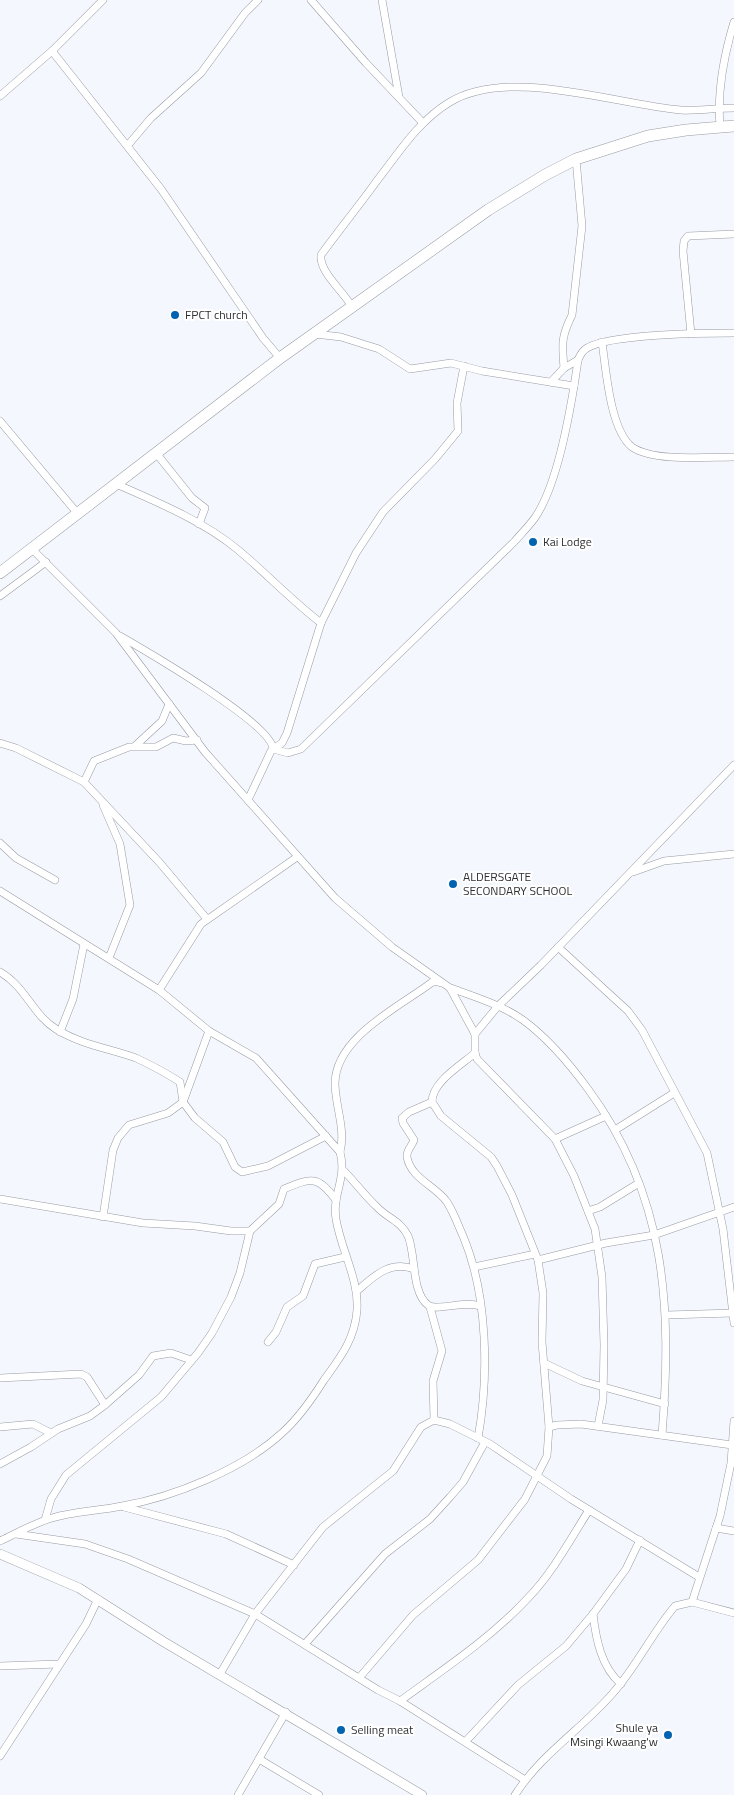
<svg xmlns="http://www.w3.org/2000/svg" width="734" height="1795" font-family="'Titillium Web',sans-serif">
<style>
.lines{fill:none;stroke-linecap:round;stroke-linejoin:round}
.minor-casing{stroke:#979ba1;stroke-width:8}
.tertiary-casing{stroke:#979ba1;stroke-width:10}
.trunk-casing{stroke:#979ba1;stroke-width:12}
.minor{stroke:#fff;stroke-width:7}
.tertiary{stroke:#fff;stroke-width:9}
.trunk{stroke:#fff;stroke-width:11}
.poi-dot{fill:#0064b0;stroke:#fff;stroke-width:2}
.labels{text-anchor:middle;stroke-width:4;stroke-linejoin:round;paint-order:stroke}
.poi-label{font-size:12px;fill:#2e2f32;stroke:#fff;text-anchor:start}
</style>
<rect width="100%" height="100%" fill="#f4f8fe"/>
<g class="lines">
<g class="minor-casing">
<g id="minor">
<polyline points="311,0 366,63 423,123"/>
<polyline points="382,0 399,97"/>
<polyline points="52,51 161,189 263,338 280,358"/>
<polyline points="0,96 52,51 103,0"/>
<path d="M720,126c-3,-35 4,-71 14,-104"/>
<polyline points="128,145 151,118 201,73 245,13 258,0"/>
<path d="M352,307c-8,-15 -33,-35 -31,-52 18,-25 37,-48 55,-73 22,-28 42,-61 74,-80 60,-36 167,3 231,8 17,1 35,-2 53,-2"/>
<polyline points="315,334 341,337 379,349 410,369 451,363 482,371 574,386"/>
<polyline points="691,334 683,251 684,241 688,236 734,234"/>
<path d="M602,342c4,27 8,88 30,105 21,15 76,10 102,10"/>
<path d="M564,368c-2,-24 -3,-31 8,-53l10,-89 -6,-67"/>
<polyline points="551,382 564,368 578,360"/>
<polyline points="0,421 78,514"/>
<polyline points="156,453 192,498 205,508 199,524"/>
<path d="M116,484c41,18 87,37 121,65 29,24 54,51 84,74"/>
<polyline points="32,549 116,633 205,752 335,898 392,947 450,988 475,1034 475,1053 477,1059 555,1139 574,1176 595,1229 602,1277 604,1345 603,1400 598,1426"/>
<polyline points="0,596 46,562"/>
<path d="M120,636c26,15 152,88 153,113l9,-6 5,-10 34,-110 35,-70 27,-41 52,-53 23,-28 -1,-28 7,-37"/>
<polyline points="0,743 16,748 84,782 160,863 207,919"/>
<polyline points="135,746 162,721 169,704"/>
<polyline points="84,782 94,761 129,747 156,747 173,738 186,741 197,740"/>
<path d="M248,800l23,-49 2,-2 15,4 13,-4 213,-207c6,-7 14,-15 20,-23 24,-33 38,-117 44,-159 2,-5 4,-9 9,-12 23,-14 116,-15 147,-15"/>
<polyline points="103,805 120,844 130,905 109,958"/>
<polyline points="0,843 16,858 55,880"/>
<polyline points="633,872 664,861 734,854"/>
<path d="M0,891l159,99 50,41 47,27 84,94c7,27 -8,42 -4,67 5,31 23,60 21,91 -2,29 -17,48 -33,70 -12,19 -25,38 -42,53 -39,36 -108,64 -160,73 -23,5 -48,5 -70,12 -18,5 -35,15 -52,23"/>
<polyline points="558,947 628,1011 642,1030 707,1153 723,1229 734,1323"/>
<path d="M0,972c25,14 33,43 56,57 26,16 52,19 80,29 15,7 30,15 44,24l3,20 12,16 28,24 12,25 7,5 26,-6 58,-30"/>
<path d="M451,988c24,9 51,17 72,32 26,19 46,43 65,69 79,107 84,219 74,346"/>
<polyline points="159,990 201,924 297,857"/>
<polyline points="60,1032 73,999 84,944"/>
<polyline points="475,1034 498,1006 541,965 734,765"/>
<path d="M432,1102l-23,10 -7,6 1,5 11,17c-2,6 -8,11 -7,17 4,22 29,29 40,45 7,11 11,23 16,34 25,59 26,141 15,202"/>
<polyline points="615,1130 674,1093"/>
<polyline points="555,1139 606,1116"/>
<path d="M340,1152c6,-22 -5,-47 -5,-69 1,-46 64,-76 96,-100l3,-2 7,2"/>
<path d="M343,1170c12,12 22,26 34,37 10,11 24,14 31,29 8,18 3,56 20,69 9,7 35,-5 52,1"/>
<polyline points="0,1199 143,1223 195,1226 231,1231 250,1231"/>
<polyline points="588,1211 600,1207 639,1183"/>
<polyline points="103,1217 113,1150 118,1138 129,1125 168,1113 183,1102 209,1031"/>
<polyline points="538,1260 606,1243 654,1235 734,1207"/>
<polyline points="474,1267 535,1254"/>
<path d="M357,1291c17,-15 33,-31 57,-22"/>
<polyline points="430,1307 442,1351 433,1381 434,1420"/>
<polyline points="667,1315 733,1313"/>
<polyline points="268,1342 276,1332 287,1307 303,1296 315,1264 345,1257"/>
<polyline points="544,1363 582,1381 665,1404"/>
<polyline points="0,1378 81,1374 87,1377 105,1405"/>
<polyline points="0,1427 33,1424 51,1433"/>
<polyline points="549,1427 557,1425 581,1424 732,1445"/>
<polyline points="0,1464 31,1447 58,1429 90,1416 105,1405 139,1375 153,1356 171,1353 191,1360"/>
<polyline points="124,1507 226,1534 294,1565"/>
<path d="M45,1520l6,-21 15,-24 95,-78 37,-44 14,-20 19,-36 9,-24 10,-42 29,-27 5,-15c28,-12 34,-13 52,11"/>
<polyline points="716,1528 734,1531"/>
<polyline points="16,1534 85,1544 128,1559 255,1614 378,1690 400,1701 525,1780"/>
<polyline points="692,1602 720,1516 731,1463 734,1421"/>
<path d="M593,1614c3,25 8,53 28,70"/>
<polyline points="305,1644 385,1554 430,1519 450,1497 463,1482 485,1442"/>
<polyline points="0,1666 59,1664"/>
<polyline points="220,1674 255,1614 323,1527 393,1471 421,1427 434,1420 450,1424 490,1444 571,1499 699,1577"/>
<path d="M359,1678l54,-63 65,-55 47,-61 22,-43 2,-29 -7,-85 1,-49 -5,-33 -26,-65 -15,-29 -6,-9 -50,-41 -9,-14c0,-20 29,-37 43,-49"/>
<path d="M400,1701c44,-32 91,-63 128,-103 25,-26 42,-58 61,-88"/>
<polyline points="466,1741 518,1685 566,1646 593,1614 626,1569 640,1540"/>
<polyline points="0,1756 86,1624 98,1599"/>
<polyline points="259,1759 319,1795"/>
<polyline points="238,1795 286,1712"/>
<path d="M515,1795c26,-41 67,-66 98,-102 24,-27 39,-60 62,-87l17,-4 42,11"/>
</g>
</g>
<g class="tertiary-casing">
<polyline id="tertiary" points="0,1554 79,1588 164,1642 422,1795"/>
</g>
<g class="trunk-casing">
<polyline id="trunk" points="0,573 280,358 488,210 545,175 576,159 648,136 686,130 734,126"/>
</g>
<use href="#minor" class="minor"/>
<use href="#tertiary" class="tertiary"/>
<use href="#trunk" class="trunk"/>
</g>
<g class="poi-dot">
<circle cx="175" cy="315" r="5"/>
<circle cx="533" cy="542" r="5"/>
<circle cx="453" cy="884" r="5"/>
<circle cx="341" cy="1730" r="5"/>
<circle cx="668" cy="1735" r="5"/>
</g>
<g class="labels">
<g class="poi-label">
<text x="185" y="319">FPCT church</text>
<text x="543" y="546">Kai Lodge</text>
<text x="463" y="881">ALDERSGATE<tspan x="463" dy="14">SECONDARY SCHOOL</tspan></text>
<text x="658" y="1732" text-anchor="end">Shule ya<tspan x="658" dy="14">Msingi Kwaang'w</tspan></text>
<text x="351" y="1734">Selling meat</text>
</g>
</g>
</svg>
